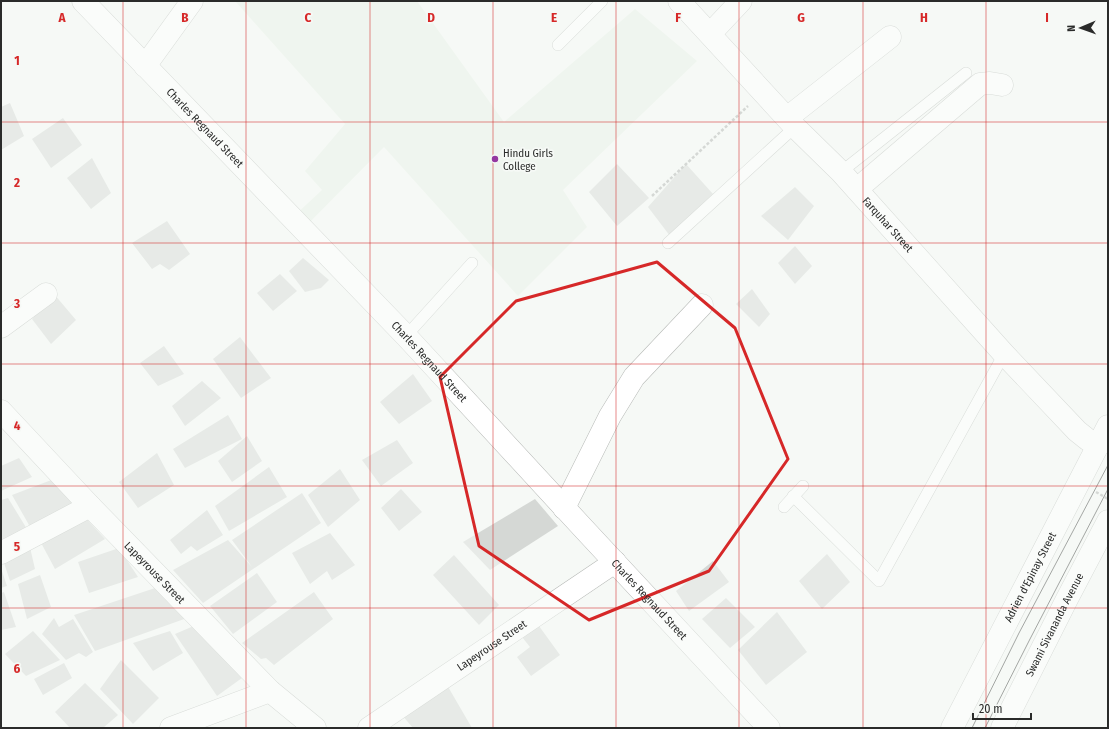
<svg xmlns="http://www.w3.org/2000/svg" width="1109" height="729" font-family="'Fira Sans Condensed',sans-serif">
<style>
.built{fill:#e7f0e6}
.building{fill:#d5d8d5}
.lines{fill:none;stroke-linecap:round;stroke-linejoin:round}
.service-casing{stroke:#b7bab7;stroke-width:12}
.minor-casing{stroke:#b7bab7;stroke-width:23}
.tertiary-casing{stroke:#b7bab7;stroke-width:23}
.path{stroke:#adafad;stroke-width:2.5;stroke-dasharray:3 2;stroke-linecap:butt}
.service{stroke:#fff;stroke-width:11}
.minor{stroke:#fff;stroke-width:22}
.tertiary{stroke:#fff;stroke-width:22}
.tram{stroke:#3f403f;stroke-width:1}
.marked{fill:none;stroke:#d62828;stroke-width:3;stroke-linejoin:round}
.grid{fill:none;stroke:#d62828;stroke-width:1;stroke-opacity:0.55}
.poi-dot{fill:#9437a1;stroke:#f6f9f6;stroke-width:1.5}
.labels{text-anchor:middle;stroke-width:3.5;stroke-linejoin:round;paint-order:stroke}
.street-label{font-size:11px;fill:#2a2b2a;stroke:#f6f9f6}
.poi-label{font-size:11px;fill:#2a2b2a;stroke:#f6f9f6;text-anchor:start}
.grid-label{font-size:13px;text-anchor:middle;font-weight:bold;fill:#d62828;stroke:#f6f9f6;stroke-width:3.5;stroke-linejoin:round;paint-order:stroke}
</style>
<rect width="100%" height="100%" fill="#f6f9f6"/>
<polygon class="built" points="235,1 417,1 504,122 635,9 697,61 563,190 587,227 518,296 384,147 303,229 293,217 322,190 305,171 345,124"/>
<g class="building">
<polygon points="10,103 24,136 1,150 1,107"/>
<polygon points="63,118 82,145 51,168 32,139"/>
<polygon points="92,158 111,193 91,209 67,178"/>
<polygon points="617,164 649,198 617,226 589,192"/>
<polygon points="686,164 713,194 670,236 648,207"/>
<polygon points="795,187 814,206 788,240 761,216"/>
<polygon points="167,221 190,254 169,270 160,264 152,269 132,243"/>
<polygon points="795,246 812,266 795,284 778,263"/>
<polygon points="303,258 329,280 321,288 305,292 289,271"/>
<polygon points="280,274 297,291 273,311 257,293"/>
<polygon points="752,289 770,314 759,327 736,304"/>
<polygon points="54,294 76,320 51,344 32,319"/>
<polygon points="240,337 271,378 241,398 213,359"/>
<polygon points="164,346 184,374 158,386 140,363"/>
<polygon points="413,374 432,401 399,424 380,402"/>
<polygon points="202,381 221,398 185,426 172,406"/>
<polygon points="228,415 242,439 185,468 173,449"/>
<polygon points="247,436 262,461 232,482 218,461"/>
<polygon points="397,440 413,463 381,486 362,460"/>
<polygon points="157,453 174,485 138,508 119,482"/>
<polygon points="19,458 32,477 1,491 1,466"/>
<polygon points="269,467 287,497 229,531 215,506"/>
<polygon points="340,469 360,500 328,527 308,495"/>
<polygon points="54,479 77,506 33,532 12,495"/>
<polygon points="401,489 422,512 399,531 381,508"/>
<polygon points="302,493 321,523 203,603 173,570 228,540 252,567 232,540"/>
<polygon points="8,498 27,529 1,545 1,500"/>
<polygon points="535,499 558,526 490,570 463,542"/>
<polygon points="207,510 223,535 197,551 191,546 181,554 170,540"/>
<polygon points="82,514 105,539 55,569 39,539"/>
<polygon points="330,533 355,565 332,580 327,571 310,584 292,553"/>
<polygon points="29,543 35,569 10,581 2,557"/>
<polygon points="119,548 138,577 89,593 78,562"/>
<polygon points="827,554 850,582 822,609 799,581"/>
<polygon points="454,555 499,605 479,625 433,575"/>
<polygon points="713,561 729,582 689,611 676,591"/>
<polygon points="1,568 7,586 1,588"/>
<polygon points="257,573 277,602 233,634 210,606"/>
<polygon points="40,575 51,607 27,619 18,584"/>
<polygon points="161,586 187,618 95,651 74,615"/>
<polygon points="4,592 16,627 1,630 1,593"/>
<polygon points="314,592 333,619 274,665 266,658 261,659 242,643"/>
<polygon points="726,598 755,627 730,648 702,619"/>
<polygon points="777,612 807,652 766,685 738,650"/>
<polygon points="54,618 59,627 73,619 93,652 86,657 79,653 66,660 42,634"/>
<polygon points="196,625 242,678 217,696 175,634"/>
<polygon points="539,626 560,655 531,676 517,657 530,647 522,637"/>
<polygon points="33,631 60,660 26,676 5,654"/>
<polygon points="170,631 183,653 153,671 133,643"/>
<polygon points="121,660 159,698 133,724 100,689"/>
<polygon points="64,663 72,678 43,695 34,679"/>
<polygon points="85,683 118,715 103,728 70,728 55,712"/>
<polygon points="447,685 472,728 413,728 401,714"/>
</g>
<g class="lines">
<g class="service-casing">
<g id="service">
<polyline points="558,45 602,1"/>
<polyline points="841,172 966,73"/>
<polyline points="668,243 795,127"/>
<polyline points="406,336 472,263"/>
<polyline points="793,496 879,581 1004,354"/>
<polyline points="784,507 803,486"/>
</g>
</g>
<g class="minor-casing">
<g id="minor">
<path id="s1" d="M83,1l323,335 177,192 186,200"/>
<path id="s2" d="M679,1l116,126 46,45 163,182 73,77 10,8 11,7"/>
<polyline points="710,34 741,1"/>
<polyline points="145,66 192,1"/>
<polyline points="787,118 890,37"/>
<polyline points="857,189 980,84 990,83 1002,85"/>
<polyline points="1,327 46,294"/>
<path id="s3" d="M1,411l89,95 180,185 45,37"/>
<polyline points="564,508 610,416 634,377 702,305"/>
<polyline points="1,553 90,506"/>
<polyline points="171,728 270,691"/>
<path id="s4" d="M369,728l246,-166"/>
<path id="s5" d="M952,728l156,-302"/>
</g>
</g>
<g class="tertiary-casing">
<g id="tertiary">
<path id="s6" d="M1002,728l65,-129 41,-78"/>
</g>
</g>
<g class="path">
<polyline points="652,196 748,106"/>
<polyline points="1096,492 1108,499"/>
</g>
<use href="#service" class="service"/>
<use href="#minor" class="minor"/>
<use href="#tertiary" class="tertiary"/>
<g class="tram">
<polyline points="972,728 1019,633 1108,465"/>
<polyline points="985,728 1030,639 1108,489"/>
</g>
</g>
<path d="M0 0H1109V729H0ZM657,262l78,66 53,131 -79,112 -120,49 -110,-74 -39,-169 76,-76z" fill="#f6f9f6" fill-opacity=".55" fill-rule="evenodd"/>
<path class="marked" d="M657,262l78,66 53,131 -79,112 -120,49 -110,-74 -39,-169 76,-76z"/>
<path class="grid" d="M123,1v727M246,1v727M370,1v727M493,1v727M616,1v727M739,1v727M863,1v727M986,1v727M1,122h1107M1,243h1107M1,364h1107M1,486h1107M1,608h1107"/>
<circle class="poi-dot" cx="495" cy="159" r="4"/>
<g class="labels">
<g class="street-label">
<text dy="4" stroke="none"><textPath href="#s1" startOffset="176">Charles Regnaud Street</textPath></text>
<text dy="4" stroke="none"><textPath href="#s2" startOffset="306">Farquhar Street</textPath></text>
<text dy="4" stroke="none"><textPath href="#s1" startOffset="500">Charles Regnaud Street</textPath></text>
<text dy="4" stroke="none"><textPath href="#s3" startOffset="223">Lapeyrouse Street</textPath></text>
<text dy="4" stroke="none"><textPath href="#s5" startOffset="170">Adrien d'Epinay Street</textPath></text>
<text dy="4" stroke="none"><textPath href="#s1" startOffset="824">Charles Regnaud Street</textPath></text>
<text dy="4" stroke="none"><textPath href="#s6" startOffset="116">Swami Sivananda Avenue</textPath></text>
<text dy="4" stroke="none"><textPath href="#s4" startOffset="148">Lapeyrouse Street</textPath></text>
</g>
<g class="poi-label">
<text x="503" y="157">Hindu Girls<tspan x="503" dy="13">College</tspan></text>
</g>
</g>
<g class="grid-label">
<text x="62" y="22">A</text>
<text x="185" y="22">B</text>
<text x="308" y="22">C</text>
<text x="431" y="22">D</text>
<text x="554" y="22">E</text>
<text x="678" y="22">F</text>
<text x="801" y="22">G</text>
<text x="924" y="22">H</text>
<text x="1047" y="22">I</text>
<text x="17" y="65">1</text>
<text x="17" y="187">2</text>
<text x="17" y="308">3</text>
<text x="17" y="430">4</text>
<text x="17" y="551">5</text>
<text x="17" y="673">6</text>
</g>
<rect width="1109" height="729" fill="none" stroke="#2a2b2a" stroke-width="4"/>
<g transform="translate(1081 28) rotate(268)" stroke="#f6f9f6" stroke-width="3" paint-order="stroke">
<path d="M0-3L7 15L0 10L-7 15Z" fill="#2a2b2a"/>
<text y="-6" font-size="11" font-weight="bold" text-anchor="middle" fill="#2a2b2a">N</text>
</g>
<path d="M973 713v6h58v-6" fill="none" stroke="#2a2b2a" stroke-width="2"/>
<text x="979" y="713" font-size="12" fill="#2a2b2a" stroke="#f6f9f6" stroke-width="3" paint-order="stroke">20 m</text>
</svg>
